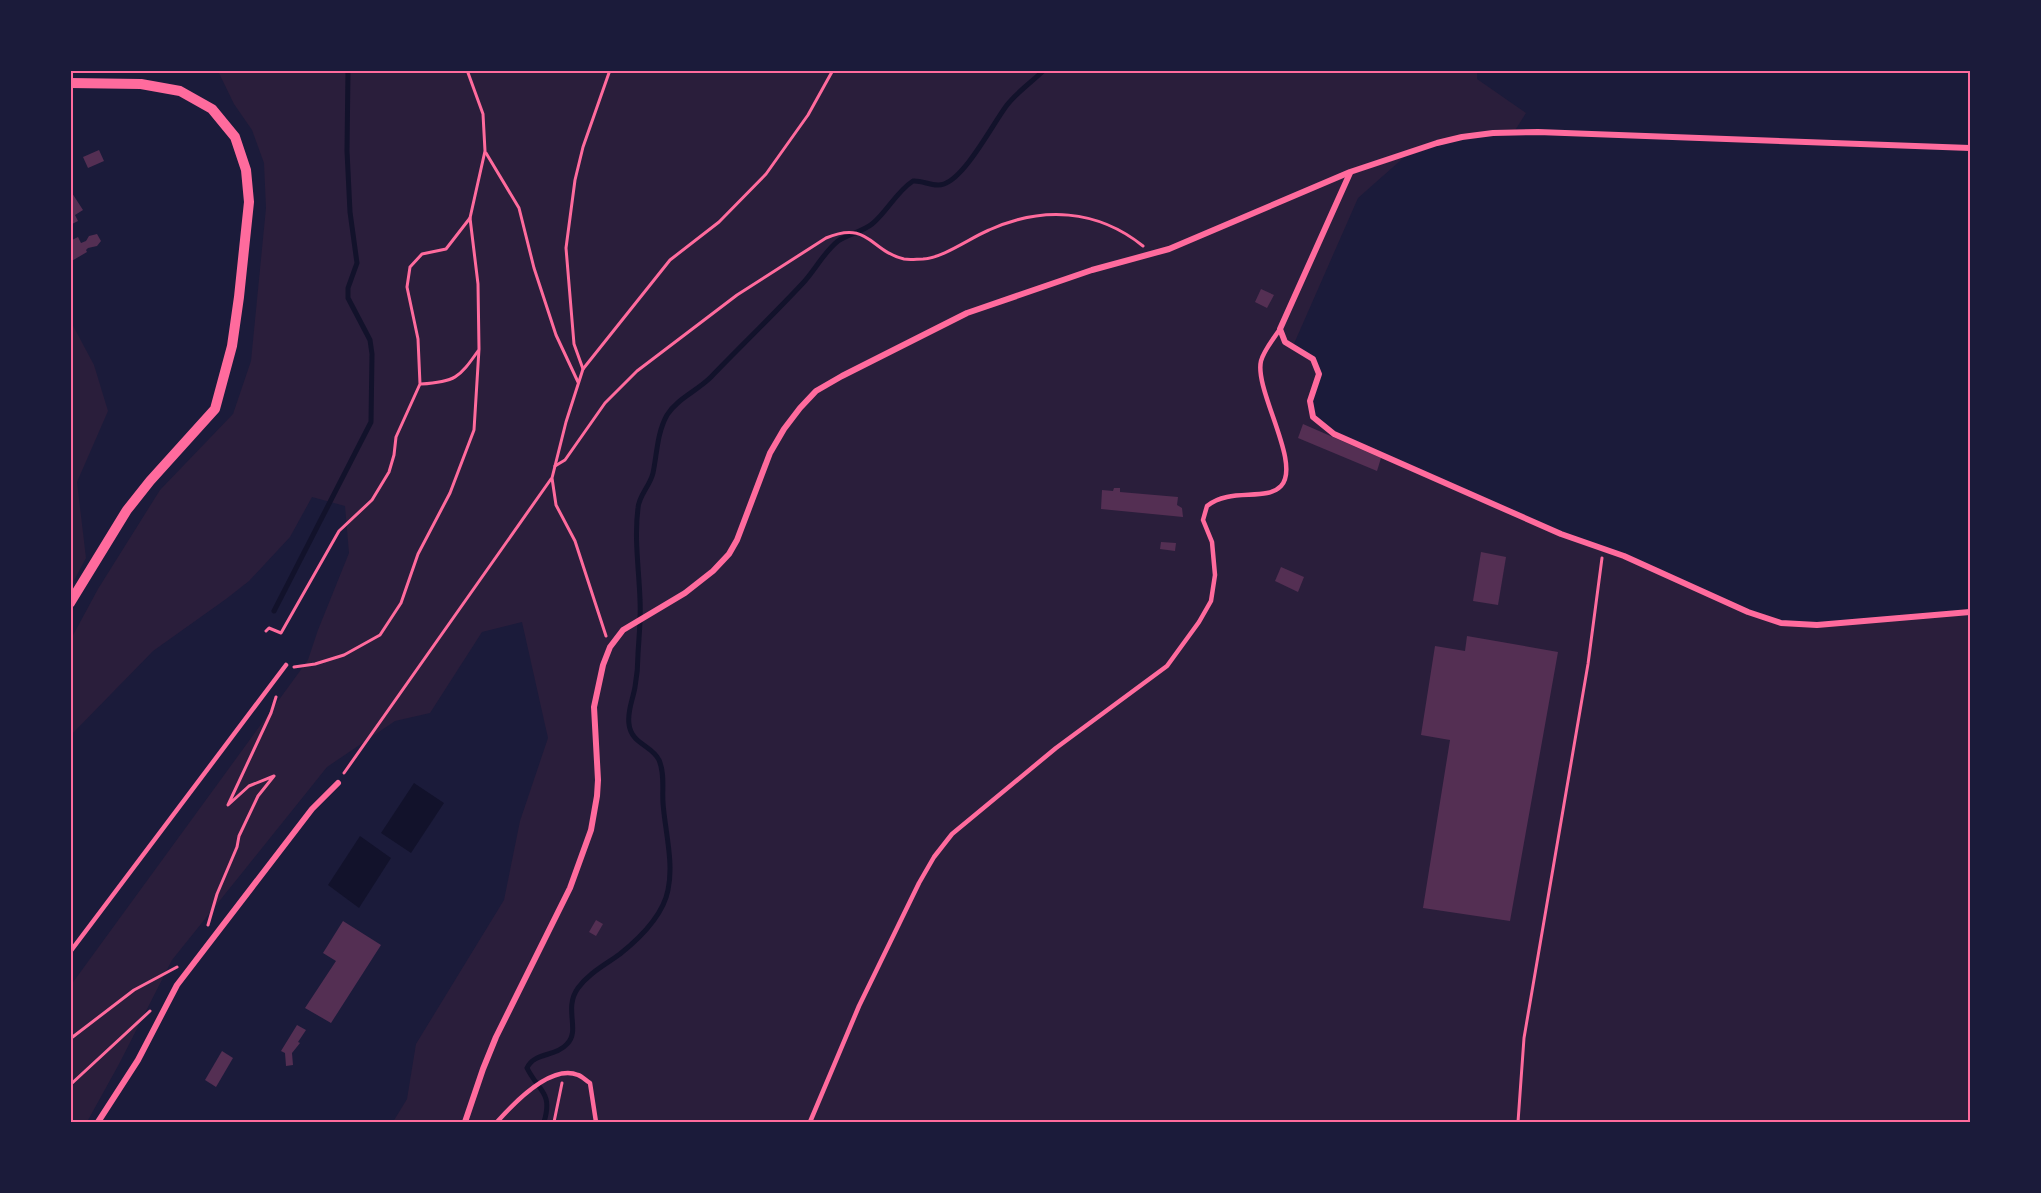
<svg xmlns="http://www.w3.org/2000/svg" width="2041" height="1193" font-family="'Playfair Display',serif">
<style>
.green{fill:#2a1e3b}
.water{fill:#12122b}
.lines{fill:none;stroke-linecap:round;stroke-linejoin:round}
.stream{stroke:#12122b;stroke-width:5}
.building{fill:#542f53}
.path{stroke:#ff6b9d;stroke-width:3}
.service{stroke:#ff6b9d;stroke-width:4.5}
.minor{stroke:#ff6b9d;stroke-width:6}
.tertiary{stroke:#ff6b9d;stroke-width:10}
.neatline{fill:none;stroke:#ff6b9d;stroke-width:2}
</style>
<rect width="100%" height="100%" fill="#1b1b3a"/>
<g class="green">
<polygon points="218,71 1477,71 1477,79 1526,113 1514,132 1462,137 1410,152 1358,198 1293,346 1313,359 1319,374 1310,401 1313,417 1334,434 1561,533 1624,556 1781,623 1817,625 1970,612 1970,1122 393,1122 407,1099 416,1044 504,900 520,821 548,738 522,622 482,632 430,713 395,721 327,767 172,960 119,1064 87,1122 71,1122 71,985 308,660 318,630 349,553 345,506 312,497 290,537 249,581 226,599 153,651 71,735 71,639 98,589 160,490 233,414 251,361 266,208 264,163 252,130 234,104"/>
<polygon points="71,322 94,365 108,411 77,482 86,558 71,586"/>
</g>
<g class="water">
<polygon points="414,783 444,803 411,853 381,833"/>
<polygon points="360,836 391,858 359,908 328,885"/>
</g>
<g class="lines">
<g class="stream">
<polyline points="274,611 371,422 372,354 370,340 348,298 348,288 357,263 350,212 347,151 348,70"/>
<path d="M544,1122c9,-30 -5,-30 -17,-54 7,-16 29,-11 40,-24 14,-14 -4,-35 11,-56 11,-15 27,-23 42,-34 20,-16 43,-38 48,-64 6,-27 -3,-59 -5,-87 -1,-14 2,-29 -4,-43 -7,-15 -28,-16 -30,-36 -2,-12 4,-25 6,-37 2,-11 3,-22 3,-33 1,-18 3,-36 2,-54 -1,-31 -6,-61 -2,-92 1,-13 12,-22 15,-35 4,-19 4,-40 14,-58 11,-17 30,-24 44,-38 31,-32 62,-62 92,-94 12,-13 21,-31 35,-42 10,-7 24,-9 34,-17 15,-12 24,-32 41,-43 10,-1 21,7 31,3 22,-8 48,-59 63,-79 10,-13 25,-23 37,-35"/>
</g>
</g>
<g class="building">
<polygon points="99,150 104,161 88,168 83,157"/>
<polygon points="70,190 83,210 75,215 78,221 70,225"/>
<polygon points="97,234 101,241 97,246 88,248 86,250 87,252 70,262 70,241 78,237 81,243 86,241 89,236"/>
<polygon points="1261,289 1274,295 1267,308 1255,302"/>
<polygon points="1303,424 1381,458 1377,471 1298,438"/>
<polygon points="1114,488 1120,488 1120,492 1178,497 1177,505 1182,508 1183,517 1101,509 1102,490 1113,491"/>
<polygon points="1161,542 1176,543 1175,551 1160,549"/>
<polygon points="1481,552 1506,557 1498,605 1473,601"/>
<polygon points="1281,567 1304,577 1298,592 1275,581"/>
<polygon points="1467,636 1558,652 1510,921 1423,908 1450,740 1421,735 1435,646 1465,651"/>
<polygon points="596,920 603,924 596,936 589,932"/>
<polygon points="343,921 381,945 331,1023 305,1008 336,961 323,953"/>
<polygon points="297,1025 306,1030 298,1042 300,1043 292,1053 293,1065 286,1066 285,1053 281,1051"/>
<polygon points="222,1051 233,1058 216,1087 205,1080"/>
</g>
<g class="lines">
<g class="path">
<polyline points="486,153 519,208 534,268 556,335 578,382"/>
<polyline points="583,369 574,344 566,248 575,180 583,147 610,70"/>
<path d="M421,384c34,-2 38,-6 57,-33"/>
<path d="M555,466l10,-6 40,-57 32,-32 100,-76 89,-57c43,-18 44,13 78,21 6,1 13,0 19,0 20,-1 47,-21 66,-29 53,-24 108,-21 154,16"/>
<polyline points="266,631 269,628 281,633 339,531 372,500 389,472 394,455 396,437 420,384 418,339 407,287 410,267 422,254 446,249 470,218 485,151 483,114 467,70"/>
<polyline points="606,636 575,541 556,505 552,478 566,422 583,369 670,260 719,222 766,174 808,115 833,70"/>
<polyline points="294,667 315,664 344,655 380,635 401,603 418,554 450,493 474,430 479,349 478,284 470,218"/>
<polyline points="344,773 551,479"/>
<polyline points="208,925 217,894 237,847 239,836 258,796 274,776 249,786 228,805 271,713 276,697"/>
<polyline points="70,1039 134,990 177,967"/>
<polyline points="70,1085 150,1011"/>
<polyline points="554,1122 562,1083"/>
<polyline points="1518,1122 1524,1038 1588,664 1602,558"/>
</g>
<g class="service">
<polyline points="70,952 286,665"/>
<path d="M497,1122c16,-18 54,-58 81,-47 4,1 8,6 12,8l6,39"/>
<path d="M810,1122l49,-116 60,-123 15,-26 18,-23 104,-86 111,-82 32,-44 12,-21 4,-26 -3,-33 -9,-22 4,-14c23,-19 59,-4 74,-20 21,-22 -27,-96 -20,-125 3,-11 13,-23 19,-32"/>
</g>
<g class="minor">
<polyline points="1350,173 1280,329 1285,342 1313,359 1319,374 1310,401 1313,417 1334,434 1561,534 1624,556 1748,612 1781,623 1817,625 1970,612"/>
<polyline points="98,1122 138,1060 177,985 312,809 338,783"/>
<polyline points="465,1122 483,1069 496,1037 570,888 591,830 597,796 598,780 594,707 603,665 610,647 623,630 685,593 713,571 729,554 737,540 770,453 784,429 800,408 816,391 842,376 967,313 1092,270 1169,249 1350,172 1437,143 1462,137 1493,133 1538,132 1970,148"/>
</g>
<polyline class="tertiary" points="70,83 141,84 180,91 212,109 235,137 246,170 249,202 239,297 232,346 215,409 150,481 127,510 70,603"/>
</g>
<rect width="2041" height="1193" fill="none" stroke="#1b1b3a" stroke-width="144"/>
<rect x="72" y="72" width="1897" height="1049" class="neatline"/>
</svg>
